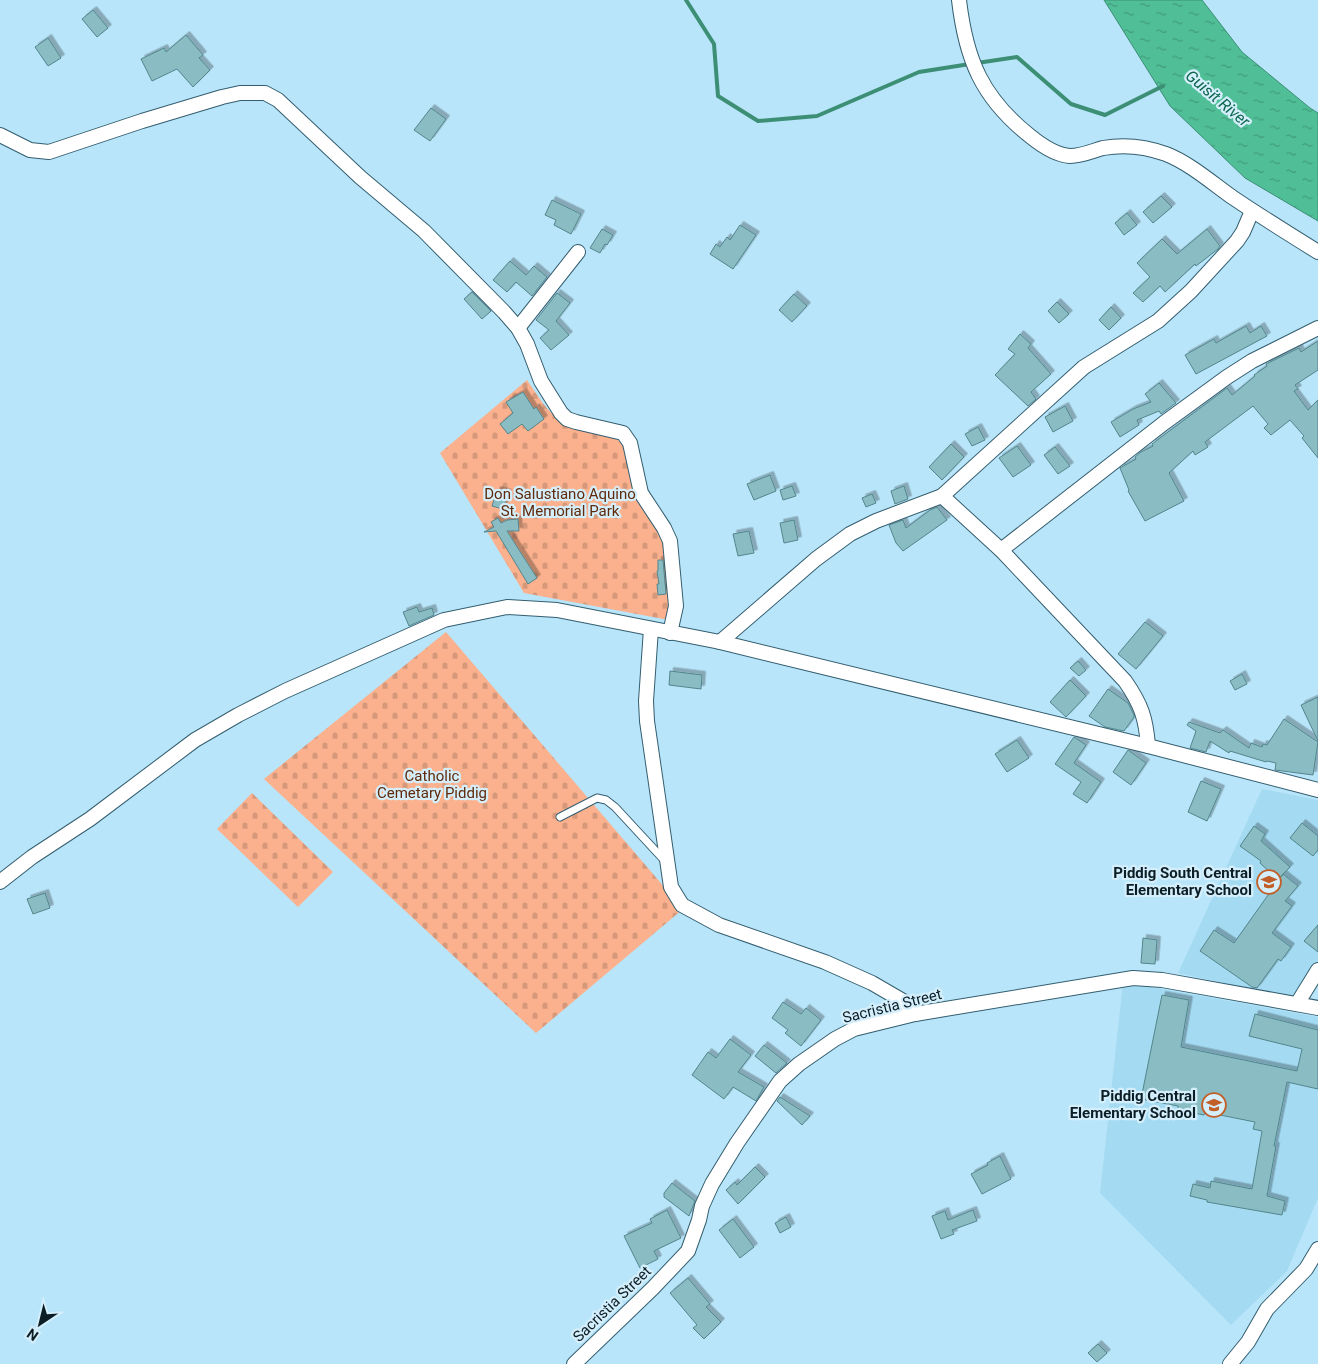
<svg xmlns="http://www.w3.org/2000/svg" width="1318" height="1364" font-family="Roboto,sans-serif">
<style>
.built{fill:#a4dbf2}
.cemetery{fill:url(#cemetery-stones)}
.water{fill:url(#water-ripples);stroke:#3c8f75}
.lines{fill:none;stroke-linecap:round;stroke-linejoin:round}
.stream{stroke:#3c8f75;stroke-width:4}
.building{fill:#89bcc3;stroke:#53858c;filter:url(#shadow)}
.lane-casing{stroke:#345e6f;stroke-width:9}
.street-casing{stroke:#345e6f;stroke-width:16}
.lane{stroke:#fff;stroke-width:7}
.street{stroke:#fff;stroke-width:14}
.labels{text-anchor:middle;stroke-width:4.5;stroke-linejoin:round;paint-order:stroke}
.park-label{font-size:15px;fill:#602a0b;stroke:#d4effb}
.poi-label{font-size:15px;font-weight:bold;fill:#0c1e25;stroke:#d4effb;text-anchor:end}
.street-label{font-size:15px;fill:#0c1e25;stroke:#d4effb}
.water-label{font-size:16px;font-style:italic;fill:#0d654b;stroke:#d4effb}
</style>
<defs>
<pattern id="cemetery-stones" width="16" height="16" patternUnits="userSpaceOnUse" patternTransform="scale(1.25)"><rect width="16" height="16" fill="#fbb18d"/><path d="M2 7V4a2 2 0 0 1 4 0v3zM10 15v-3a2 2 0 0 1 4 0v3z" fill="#d6987a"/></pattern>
<pattern id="water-ripples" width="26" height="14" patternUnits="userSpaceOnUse" patternTransform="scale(1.25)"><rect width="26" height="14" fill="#50bf97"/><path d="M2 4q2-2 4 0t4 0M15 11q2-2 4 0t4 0" fill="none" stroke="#419b7b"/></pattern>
<filter id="shadow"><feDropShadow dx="3.5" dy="-3.5" stdDeviation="0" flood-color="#0004"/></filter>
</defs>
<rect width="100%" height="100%" fill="#b8e5f9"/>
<g class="built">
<polygon points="1262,789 1318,800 1318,964 1294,999 1178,973"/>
<polygon points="1123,982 1318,1017 1318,1198 1287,1271 1231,1325 1100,1193"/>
</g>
<g class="cemetery">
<path d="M527,380c10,14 20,33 36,42 17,9 40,10 59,20l45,98 7,50 -5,30 -145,-27 -84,-140z"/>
<polygon points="446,632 683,909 536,1033 264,779"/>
<polygon points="252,793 333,872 298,907 217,829"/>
</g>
<polygon class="water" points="1104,0 1202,0 1242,52 1310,108 1318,113 1318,221 1245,178 1170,106"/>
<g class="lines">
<g class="stream">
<polyline points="686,0 714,44 718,96 758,121 817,116 919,72 970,64"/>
<polyline points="977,63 1017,57 1071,104 1105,115 1163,86"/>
</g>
</g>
<g class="building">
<polygon points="93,10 108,28 97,37 82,19"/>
<polygon points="186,35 203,55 199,58 210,70 193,87 177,69 152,81 141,59 164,48 166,52"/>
<polygon points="48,38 61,58 48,66 35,47"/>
<polygon points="431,108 446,119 430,141 414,130"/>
<polygon points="1161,196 1172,207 1153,223 1143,212"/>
<polygon points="552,200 581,214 571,234 554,225 556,220 545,215"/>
<polygon points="1127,213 1137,225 1124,235 1115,223"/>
<polygon points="740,225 756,235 733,269 710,254 716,244 720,247 727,237 730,240"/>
<polygon points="602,229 613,235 607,245 605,244 600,253 590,248"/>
<polygon points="1207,229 1220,246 1218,249 1196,266 1195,264 1165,292 1160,286 1143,302 1133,293 1150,277 1137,263 1162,239 1177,254"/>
<polygon points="510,261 526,275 534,266 547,277 532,296 516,282 507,292 493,280"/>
<polygon points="472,292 491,311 482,319 464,299"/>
<polygon points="557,293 570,303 556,321 569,335 551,350 540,338 549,330 536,320"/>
<polygon points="794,294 807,306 792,322 779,310"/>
<polygon points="1057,302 1069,314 1059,323 1048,311"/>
<polygon points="1111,307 1121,318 1109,330 1099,320"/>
<polygon points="1246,326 1250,333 1261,326 1267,336 1196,374 1185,355 1214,339 1216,343"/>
<polygon points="1020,334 1031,344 1028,348 1051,374 1031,392 1036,399 1028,406 995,375 1015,354 1008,349"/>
<polygon points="1318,341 1318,370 1295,385 1298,389 1294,391 1308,410 1318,400 1318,458 1302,438 1304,436 1290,420 1271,435 1264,428 1268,424 1253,406 1205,442 1208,447 1195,455 1193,451 1169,473 1184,501 1145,521 1128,491 1129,490 1120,468 1136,459 1135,457 1141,452 1153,446 1152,444 1227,388 1232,395 1255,376 1254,375 1267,366 1266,364 1299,348 1301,352"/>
<polygon points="1159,383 1176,403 1161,414 1159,411 1137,420 1139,425 1120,437 1111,422 1133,409 1151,402 1145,394"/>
<polygon points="523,392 534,409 536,407 544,419 528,431 522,424 508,434 500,424 513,413 506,402"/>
<polygon points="1065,406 1073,421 1053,432 1045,417"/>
<polygon points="978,427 985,440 972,446 965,434"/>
<polygon points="951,444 964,457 942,480 929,467"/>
<polygon points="1017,446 1031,465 1013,477 999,458"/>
<polygon points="1055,447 1070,466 1058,474 1044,455"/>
<polygon points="770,475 776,491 754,500 747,484"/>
<polygon points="792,486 796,496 783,500 780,490"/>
<polygon points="904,486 908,499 895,504 891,491"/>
<polygon points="497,490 508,493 503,509 492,506"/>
<polygon points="872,494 876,503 866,507 862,498"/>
<polygon points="937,507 947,520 903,551 896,543 889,525 903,520 906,528 930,510"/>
<polygon points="498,518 501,523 507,520 518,519 519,531 507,531 537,578 528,584 496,531 484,532 494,527 491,522"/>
<polygon points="794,520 798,540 784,543 780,523"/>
<polygon points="749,531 754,553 738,556 733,534"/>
<polygon points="658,560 663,560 666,594 658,595 657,584 659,584 657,571 658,571"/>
<polygon points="417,607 419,612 432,608 434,615 409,626 403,612"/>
<polygon points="1145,622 1163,636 1136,669 1118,654"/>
<polygon points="1078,661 1086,670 1079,676 1070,668"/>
<polygon points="670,671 702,675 701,689 669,685"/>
<polygon points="1242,674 1247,684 1235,690 1230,681"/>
<polygon points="1070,680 1086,696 1066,717 1050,702"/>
<polygon points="1108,689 1128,703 1134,715 1134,717 1124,731 1105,727 1089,716"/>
<polygon points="1318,697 1318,741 1301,705"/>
<polygon points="1284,719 1318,742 1313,775 1275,770 1276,763 1267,761 1266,762 1230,751 1229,753 1210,741 1206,752 1190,748 1196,731 1187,725 1189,722 1220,733 1223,730 1249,748 1251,743 1262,747 1263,744 1267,745"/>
<polygon points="1074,737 1086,745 1074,763 1101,782 1087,803 1073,794 1081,782 1055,764"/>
<polygon points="1017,740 1029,758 1007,772 995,754"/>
<polygon points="1128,750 1146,763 1131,785 1113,772"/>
<polygon points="1201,781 1221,789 1207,821 1188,812"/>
<polygon points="1302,823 1318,836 1318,850 1313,856 1290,838"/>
<polygon points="1254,826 1265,834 1261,841 1290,867 1283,874 1298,886 1285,901 1292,906 1272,933 1291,947 1281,961 1278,959 1257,988 1252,987 1200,951 1214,930 1234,943 1283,874 1278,880 1260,863 1261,861 1240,846"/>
<polygon points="45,893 50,908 33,914 27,899"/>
<polygon points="1318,925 1318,952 1304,941"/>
<polygon points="1143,938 1157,940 1155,964 1141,963"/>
<polygon points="1162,995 1189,1000 1181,1047 1297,1071 1302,1049 1249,1036 1255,1014 1318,1030 1318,1089 1287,1082 1274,1146 1276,1146 1267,1196 1285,1201 1282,1215 1207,1202 1207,1200 1190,1196 1193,1184 1210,1188 1211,1181 1252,1189 1262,1131 1253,1129 1255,1122 1205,1112 1204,1115 1178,1110 1178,1106 1141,1099"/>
<polygon points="783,1002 801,1014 806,1008 821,1020 801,1046 785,1033 788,1030 772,1018"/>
<polygon points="730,1039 751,1055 738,1072 764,1087 756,1101 733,1087 724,1099 692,1075 708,1052 716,1058"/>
<polygon points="764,1045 787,1063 776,1073 755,1056"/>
<polygon points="780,1097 810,1116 802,1125 777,1101"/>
<polygon points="1000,1156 1011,1179 982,1194 971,1174 988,1165 987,1163"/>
<polygon points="755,1167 765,1177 738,1204 726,1190 735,1182 737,1185"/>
<polygon points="672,1183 695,1201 689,1216 664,1197 664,1193"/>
<polygon points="667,1210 681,1238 654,1251 658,1259 640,1268 624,1236 652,1223 650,1219"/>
<polygon points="973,1210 977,1221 952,1230 954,1234 941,1239 932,1216 945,1211 948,1220"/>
<polygon points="786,1217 791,1227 780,1233 775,1223"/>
<polygon points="733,1219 754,1247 740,1258 719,1230"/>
<polygon points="688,1278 710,1304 706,1307 721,1322 704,1339 693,1328 697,1325 670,1293"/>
<polygon points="1098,1344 1107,1353 1097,1362 1088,1353"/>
</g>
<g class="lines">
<g class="lane-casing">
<polyline id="lane" points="560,817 597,798 606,800 615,807 665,861"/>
</g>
<g class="street-casing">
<g id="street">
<path d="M959,0c7,60 23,98 71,136 11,9 25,19 40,20 12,0 22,-5 33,-8 22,-4 41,-2 63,6 23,9 45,28 66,43 28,19 57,37 86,55"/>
<polyline points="0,135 30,150 49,152 142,121 222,97 240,93 265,93 278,100 360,177 424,231 504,312 518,328 527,344 541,381 561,413 567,419 576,422 623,433 630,443 641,493 664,528 670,541 676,606 670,633"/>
<polyline points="518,328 578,252"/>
<path d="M942,496l59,54 124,131c16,23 21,37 23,65"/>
<polyline points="1001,550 1164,423 1227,377 1252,361 1318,328"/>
<polyline points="651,629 646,701 647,721 671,887 682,905 719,925 825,962 872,983 903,1001 915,1014"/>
<polyline points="720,642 816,559 850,534 876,521 942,496 1084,367 1158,321 1191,291 1237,241 1243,232 1252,211"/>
<polyline points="0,882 32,857 90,819 195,740 238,715 285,691 444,620 507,607 557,610 720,642 1148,746 1318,790"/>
<polyline points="1297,1004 1318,970"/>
<polyline points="574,1364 653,1288 688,1251 699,1220 702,1206 712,1184 737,1143 780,1081 799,1064 835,1039 854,1029 915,1014 1133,978 1162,980 1318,1008"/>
<polyline points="1230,1364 1248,1342 1267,1309 1306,1269 1318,1249"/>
</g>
</g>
<use href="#lane" class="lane"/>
<use href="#street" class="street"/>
</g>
<defs>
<g id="school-ring" transform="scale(1.25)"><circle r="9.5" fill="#d4effb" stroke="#c25f28" stroke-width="1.5"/><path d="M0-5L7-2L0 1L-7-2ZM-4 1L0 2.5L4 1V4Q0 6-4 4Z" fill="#c25f28"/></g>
</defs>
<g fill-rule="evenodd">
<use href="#school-ring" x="1269" y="882"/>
<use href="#school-ring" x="1214" y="1105"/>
</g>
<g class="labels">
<g class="park-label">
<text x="560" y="499">Don Salustiano Aquino<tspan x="560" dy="17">St. Memorial Park</tspan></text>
<text x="432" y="781">Catholic<tspan x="432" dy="17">Cemetary Piddig</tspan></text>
</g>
<g class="poi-label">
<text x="1252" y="878">Piddig South Central<tspan x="1252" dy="17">Elementary School</tspan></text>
<text x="1196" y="1101">Piddig Central<tspan x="1196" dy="17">Elementary School</tspan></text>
</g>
<g class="street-label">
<text transform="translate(892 1006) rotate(-14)" y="5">Sacristia Street</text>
<text transform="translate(612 1304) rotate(-44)" y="5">Sacristia Street</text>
</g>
<g class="water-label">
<text transform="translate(1218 98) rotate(40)" y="6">Guisit River</text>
</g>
</g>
<g transform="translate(40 1324) rotate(215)" stroke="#d4effb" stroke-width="4" paint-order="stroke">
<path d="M0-4L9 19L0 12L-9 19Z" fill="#0c1e25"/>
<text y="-8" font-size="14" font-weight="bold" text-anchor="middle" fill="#0c1e25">N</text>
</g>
</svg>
